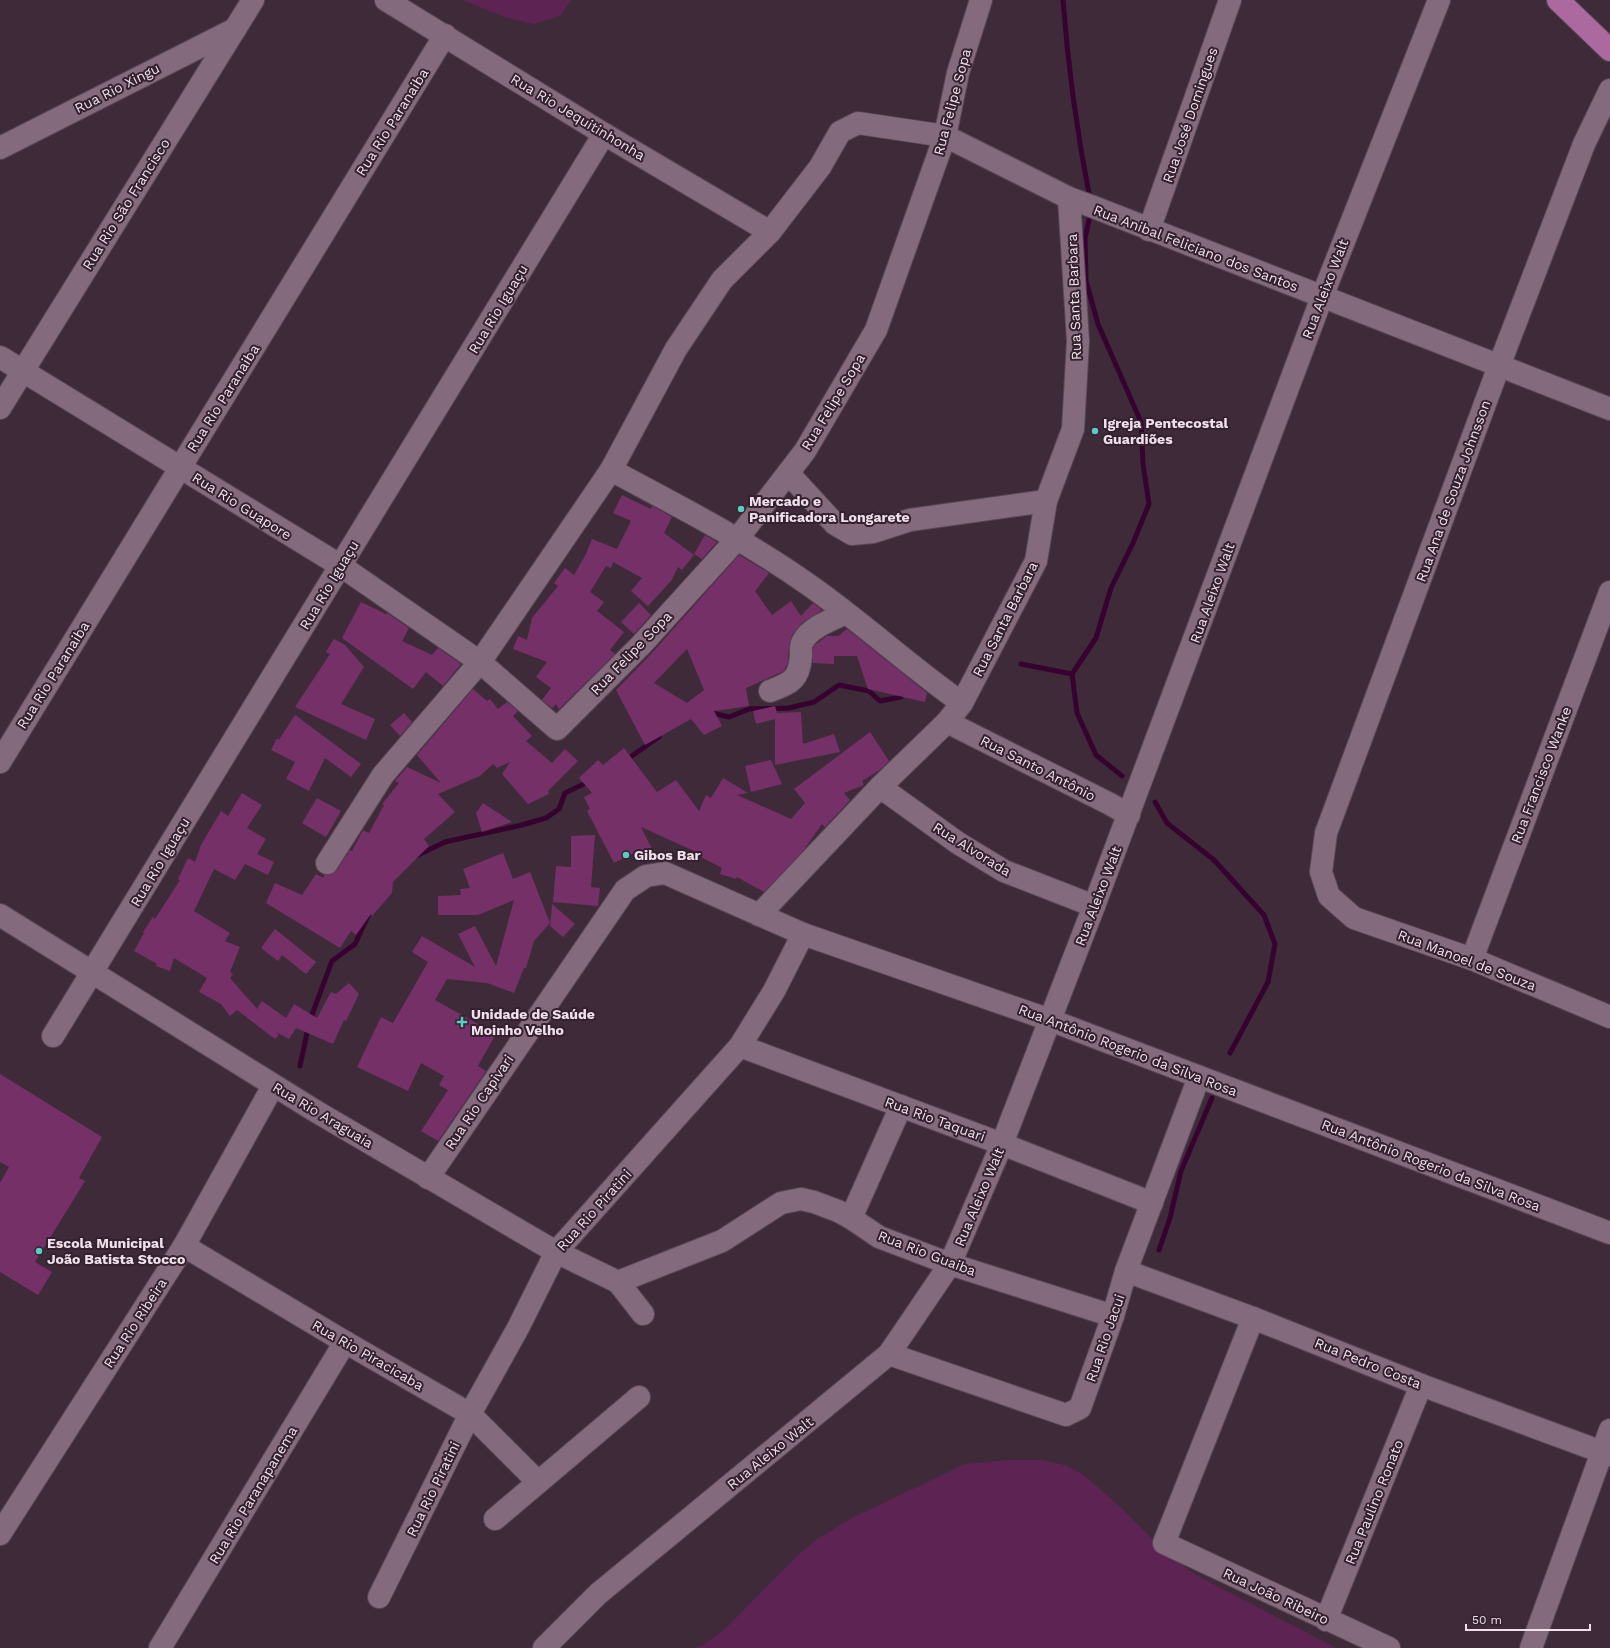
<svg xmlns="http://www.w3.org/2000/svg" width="1610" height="1648" font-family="'Work Sans',sans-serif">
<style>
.green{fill:#5d2453}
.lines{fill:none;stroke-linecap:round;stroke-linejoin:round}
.stream{stroke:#36032f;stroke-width:5}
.building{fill:#753068;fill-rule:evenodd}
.minor-casing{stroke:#5a4856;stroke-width:24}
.major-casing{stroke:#5a4856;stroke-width:24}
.minor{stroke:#836a7d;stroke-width:22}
.major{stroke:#ac699f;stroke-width:22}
.poi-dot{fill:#58cec1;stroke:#352030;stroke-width:1.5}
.labels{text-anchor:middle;stroke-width:4;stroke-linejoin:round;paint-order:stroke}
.street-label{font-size:14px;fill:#efe0eb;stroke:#352030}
.poi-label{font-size:14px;font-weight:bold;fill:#efe0eb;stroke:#352030;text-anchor:start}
</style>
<rect width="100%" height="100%" fill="#3f2a3a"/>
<g class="green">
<polygon points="462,0 571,0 560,16 534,24 508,18"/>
<polygon points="1009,1460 1043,1460 1068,1466 1085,1476 1116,1503 1162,1549 1196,1575 1336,1648 695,1648 703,1645 725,1629 796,1557 817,1539 854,1517 965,1464"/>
</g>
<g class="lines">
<g class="stream">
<path d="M1063,0c5,67 14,133 27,199"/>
<polyline points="1091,211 1085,238 1086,281 1098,324 1141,422 1143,464 1149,504 1133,543 1111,588 1096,638 1072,674 1077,713 1096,755 1122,776"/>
<polyline points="1021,664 1072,674"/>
<polyline points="708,712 729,717 749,709 789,708 814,702 839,685 869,691 880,701 901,697"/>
<polyline points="626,760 659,737"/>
<polyline points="1155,802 1167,823 1214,860 1264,915 1275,944 1268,982 1230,1053"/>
<polyline points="416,856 445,842 522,825 546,818 559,809 565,793 590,781"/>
<polyline points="310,1020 332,961 355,944 368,916"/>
<polyline points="300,1066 308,1028"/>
<polyline points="1159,1250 1170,1218 1181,1171 1212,1098"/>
</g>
</g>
<g class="building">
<polygon points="622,495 651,509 652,506 672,517 664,533 694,555 682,570 678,567 671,581 648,606 631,591 642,578 613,562 611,568 606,566 590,592 604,602 597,611 624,632 610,650 615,654 559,709 556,704 552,708 542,700 551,688 536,677 547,662 513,649 518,636 527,640 532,618 558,586 554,583 565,568 574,575 586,554 592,539 617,549 631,521 613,513"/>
<polygon points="705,535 717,542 702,559 694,554"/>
<path d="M739,555l30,18 -14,18 17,24 19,-14 10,15 12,-13 9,7 -19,12 -11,13 -3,9 -1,18 -4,9 -38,17 3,18 -35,5 8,15 -18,9 -13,-16 -46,26 -29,-55 35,-36zM687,649l17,41 -17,13 -33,-20z"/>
<polygon points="361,602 386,614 387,613 409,628 402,641 432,655 438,648 461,664 443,686 426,672 413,689 342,638"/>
<polygon points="639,603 651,615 634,634 621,622"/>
<polygon points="847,629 927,693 925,702 868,689 857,656 834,656 834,664 813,663 813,648 816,644 827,636 838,636"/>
<polygon points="334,639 345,645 364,667 341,704 375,719 366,740 295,707 330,654 326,652"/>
<polygon points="473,689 487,701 490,699 498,709 507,702 518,711 513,716 532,736 526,741 552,763 565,749 578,761 548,791 549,794 528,804 502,774 510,762 497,768 493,764 480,776 438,794 455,812 424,839 429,846 393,882 392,893 372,916 371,914 356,935 351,931 340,948 266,903 275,883 302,895 316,874 323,878 324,875 332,874 337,870 350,850 352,851 363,830 369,833 384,805 382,804 399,783 395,781 407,767 441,783 417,755"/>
<polygon points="775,706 777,713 801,712 803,744 834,734 840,752 775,765 775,719 756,724 753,711"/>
<polygon points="404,713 412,722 400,736 390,725"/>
<polygon points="295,715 361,764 351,777 325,758 309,791 286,779 295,762 271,750 277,738 279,740"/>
<polygon points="870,732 889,761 881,769 862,781 864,785 844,793 850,800 825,827 822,824 803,851 764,892 737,877 736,879 720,874 722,868 701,857 703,855 641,827 652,849 636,857 634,853 614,863 587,811 590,809 584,797 592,793 579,778 598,760 603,765 624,748 657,792 676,780 699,811 706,795 711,798 723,778 748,793 737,795 791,819 805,803 794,789"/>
<polygon points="771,760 782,784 751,792 745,766"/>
<polygon points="242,793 262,805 247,828 266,839 257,854 274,862 268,875 245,864 235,880 214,869 194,911 230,933 225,941 240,947 230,972 233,974 230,978 257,1009 262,1001 286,1018 294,1004 317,1018 331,992 336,994 349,983 359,994 346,1021 344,1020 333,1044 296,1028 289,1039 276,1032 279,1035 275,1039 237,1010 230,1016 221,1004 199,992 207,978 174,958 170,971 156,966 157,964 134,951 144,933 143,932 153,917 155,919 180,880 178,879 188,858 195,862 201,845 221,811 228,816"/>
<polygon points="317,798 341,811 326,837 302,823"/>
<polygon points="483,803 512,822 482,832 476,813"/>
<polygon points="595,835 591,887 600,888 598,906 553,902 556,866 571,867 571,836"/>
<polygon points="503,853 513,879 530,872 550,923 534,941 526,968 524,968 514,993 487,983 447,979 435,1000 496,1034 478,1066 486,1071 438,1141 421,1131 448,1090 439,1085 444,1076 421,1063 408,1091 357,1067 381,1017 393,1023 428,962 412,952 422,936 475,967 458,934 475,926 496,966 514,900 478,915 438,915 438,896 461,895 460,889 470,888 463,869"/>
<polygon points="552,904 575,924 563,937 550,926"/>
<polygon points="275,929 316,962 306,974 282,955 278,961 261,948"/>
<polygon points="0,1074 102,1137 79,1178 85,1181 35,1262 52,1272 38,1295 0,1272 0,1183 9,1167 0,1162"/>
</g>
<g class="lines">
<g class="minor-casing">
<g id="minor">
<polyline points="386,0 604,134 770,232"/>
<polyline points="1610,90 1584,144 1499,366 1326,833 1321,872 1329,896 1354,918 1472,959 1610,1017"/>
<polyline points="0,148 235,29"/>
<polyline points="1149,230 1230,0"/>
<polyline points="0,357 341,566 480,662 557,729 641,645 738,538 805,451 876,330 945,136 958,73 981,0"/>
<polyline points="0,408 253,0"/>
<path d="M611,470c67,36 136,71 198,115 53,37 100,81 153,118"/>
<polyline points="788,473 835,524 852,534 873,532 910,520 1046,501"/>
<path d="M770,691c20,-8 29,-10 31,-35 0,-5 -1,-11 2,-15 8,-14 28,-21 43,-28"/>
<polyline points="947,722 1110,804 1129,815"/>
<polyline points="0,762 445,35"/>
<polyline points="880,787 958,843 1004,871 1094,906"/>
<polyline points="327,863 383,775 480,662 611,470 676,349 722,280 770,232 820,167 840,132 858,123 945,136 1069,198 1091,206 1610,409"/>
<polyline points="0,915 317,1112 556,1252 618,1282 643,1314"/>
<polyline points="759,915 880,787 947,722 962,703 1036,561 1046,501 1073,429 1078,341 1069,198"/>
<polyline points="1472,959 1610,592"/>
<polyline points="53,1036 604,134"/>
<polyline points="740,1046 1002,1144 1152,1203"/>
<polyline points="428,1178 625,890 646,876 665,873 803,934 1050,1020 1610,1233"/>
<polyline points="851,1218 901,1106"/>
<polyline points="184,1246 345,1342 470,1414 538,1482"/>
<polyline points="1126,1271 1253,1318 1421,1385 1610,1455"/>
<polyline points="618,1282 722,1241 781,1203 801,1199 814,1202 838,1211 851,1218 879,1237 950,1264 1113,1316"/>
<polyline points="1253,1318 1164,1543 1389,1648"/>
<polyline points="889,1354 1066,1415 1080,1408 1113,1316 1126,1271 1199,1077"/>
<polyline points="495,1519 639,1397"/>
<polyline points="0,1534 184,1246 273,1086"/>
<polyline points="379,1597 470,1414 518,1328 556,1252 740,1046 774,991 803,934"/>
<polyline points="1326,1620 1421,1385"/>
<polyline points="160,1648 345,1342"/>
<polyline points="544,1648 598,1594 889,1354 950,1264 1002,1144 1094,906 1322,297 1439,0"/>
<polyline points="1531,1648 1610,1430"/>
</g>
</g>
<g class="major-casing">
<polyline id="major" points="1558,0 1610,50"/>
</g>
<use href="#minor" class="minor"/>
<use href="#major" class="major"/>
</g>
<g class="poi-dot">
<circle cx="1095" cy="431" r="4"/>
<circle cx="741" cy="509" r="4"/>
<circle cx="626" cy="855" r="4"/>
<path d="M460 1016h4v4h4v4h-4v4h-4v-4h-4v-4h4z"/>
<circle cx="39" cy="1251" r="4"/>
</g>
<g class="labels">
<g class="street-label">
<text transform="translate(117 88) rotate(-27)" y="5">Rua Rio Xingu</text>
<text transform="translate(952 102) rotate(-75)" y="5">Rua Felipe Sopa</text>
<text transform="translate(1190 115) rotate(-71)" y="5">Rua José Domingues</text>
<text transform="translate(578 117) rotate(31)" y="5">Rua Rio Jequitinhonha</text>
<text transform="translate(392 122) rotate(-58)" y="5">Rua Rio Paranaiba</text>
<text transform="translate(126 204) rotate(-58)" y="5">Rua Rio São Francisco</text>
<text transform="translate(1196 248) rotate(21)" y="5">Rua Anibal Feliciano dos Santos</text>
<text transform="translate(1325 289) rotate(-69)" y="5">Rua Aleixo Walt</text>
<text transform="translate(1074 297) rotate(-92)" y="5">Rua Santa Barbara</text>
<text transform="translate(498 309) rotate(-59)" y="5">Rua Rio Iguaçu</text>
<text transform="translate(223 398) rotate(-58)" y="5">Rua Rio Paranaiba</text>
<text transform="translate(833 402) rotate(-59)" y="5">Rua Felipe Sopa</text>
<text transform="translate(1453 491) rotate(-70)" y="5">Rua Ana de Souza Johnsson</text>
<text transform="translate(242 506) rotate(32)" y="5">Rua Rio Guapore</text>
<text transform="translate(329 585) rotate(-59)" y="5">Rua Rio Iguaçu</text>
<text transform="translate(1212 593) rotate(-70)" y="5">Rua Aleixo Walt</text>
<text transform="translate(1005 619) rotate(-63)" y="5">Rua Santa Barbara</text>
<text transform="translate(631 653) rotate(-46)" y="5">Rua Felipe Sopa</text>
<text transform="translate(53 675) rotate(-58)" y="5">Rua Rio Paranaiba</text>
<text transform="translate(1038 768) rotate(27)" y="5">Rua Santo Antônio</text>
<text transform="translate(1541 775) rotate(-69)" y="5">Rua Francisco Wanke</text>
<text transform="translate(972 849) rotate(32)" y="5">Rua Alvorada</text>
<text transform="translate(160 862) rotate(-59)" y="5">Rua Rio Iguaçu</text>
<text transform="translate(1098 896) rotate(-69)" y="5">Rua Aleixo Walt</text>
<text transform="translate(1467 960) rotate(21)" y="5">Rua Manoel de Souza</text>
<text transform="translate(1128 1050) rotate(21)" y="5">Rua Antônio Rogerio da Silva Rosa</text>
<text transform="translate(479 1102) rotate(-56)" y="5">Rua Rio Capivari</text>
<text transform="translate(323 1115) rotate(31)" y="5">Rua Rio Araguaia</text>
<text transform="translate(935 1119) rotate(20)" y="5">Rua Rio Taquari</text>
<text transform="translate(1431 1165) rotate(21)" y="5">Rua Antônio Rogerio da Silva Rosa</text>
<text transform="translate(979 1197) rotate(-67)" y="5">Rua Aleixo Walt</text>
<text transform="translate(594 1210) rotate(-48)" y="5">Rua Rio Piratini</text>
<text transform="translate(927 1253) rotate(21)" y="5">Rua Rio Guaiba</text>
<text transform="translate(135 1323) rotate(-57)" y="5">Rua Rio Ribeira</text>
<text transform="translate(1105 1338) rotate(-71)" y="5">Rua Rio Jacui</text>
<text transform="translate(368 1355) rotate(30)" y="5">Rua Rio Piracicaba</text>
<text transform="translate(1368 1363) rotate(22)" y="5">Rua Pedro Costa</text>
<text transform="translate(770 1453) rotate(-39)" y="5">Rua Aleixo Walt</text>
<text transform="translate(433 1489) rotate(-64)" y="5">Rua Rio Piratini</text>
<text transform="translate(253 1495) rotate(-59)" y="5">Rua Rio Paranapanema</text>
<text transform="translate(1374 1502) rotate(-68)" y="5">Rua Paulino Ronato</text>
<text transform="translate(1276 1596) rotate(25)" y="5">Rua João Ribeiro</text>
</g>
<g class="poi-label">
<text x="1103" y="428">Igreja Pentecostal<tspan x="1103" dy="16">Guardiões</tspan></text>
<text x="749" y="506">Mercado e<tspan x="749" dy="16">Panificadora Longarete</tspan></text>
<text x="634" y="860">Gibos Bar</text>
<text x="471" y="1019">Unidade de Saúde<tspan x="471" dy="16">Moinho Velho</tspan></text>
<text x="47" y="1248">Escola Municipal<tspan x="47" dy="16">João Batista Stocco</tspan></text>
</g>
</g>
<path d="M1466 1624v6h124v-6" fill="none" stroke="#efe0eb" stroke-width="2"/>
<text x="1472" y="1624" font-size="12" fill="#efe0eb" stroke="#352030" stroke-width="3" paint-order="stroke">50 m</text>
</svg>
